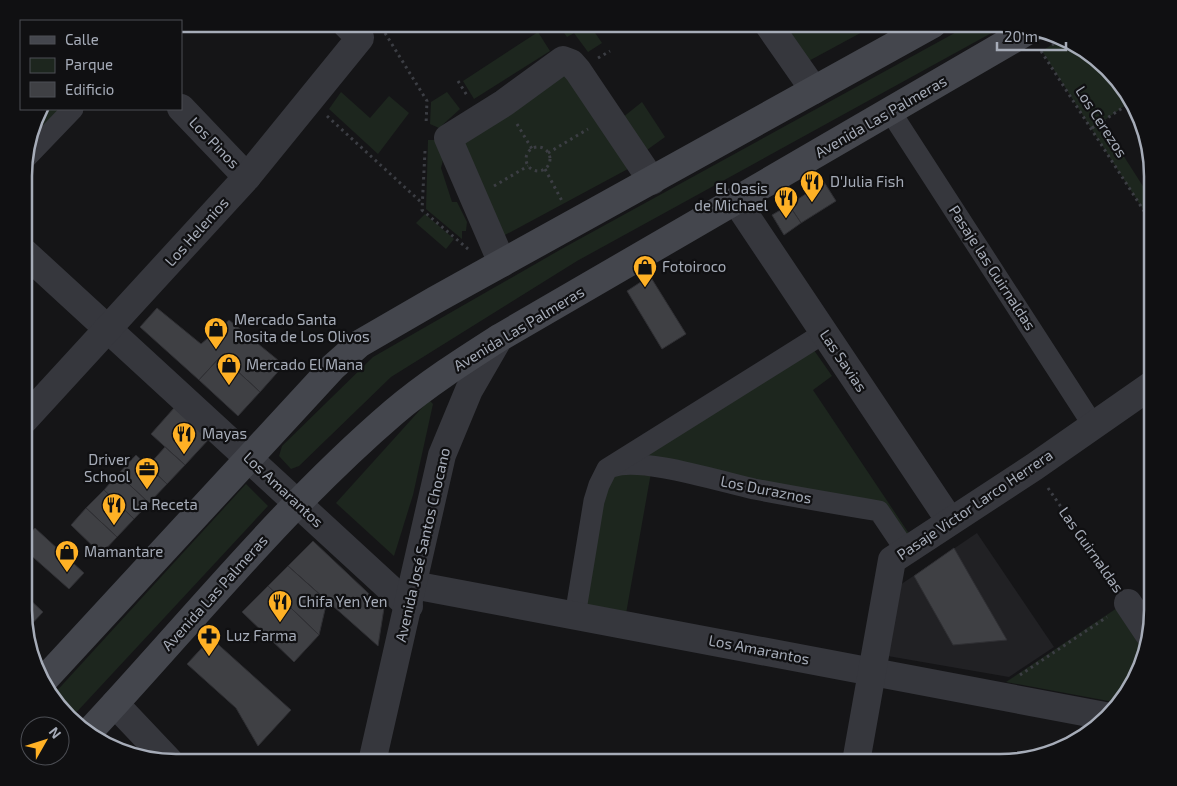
<svg xmlns="http://www.w3.org/2000/svg" width="1177" height="786" font-family="'Exo 2',sans-serif">
<style>
.built{fill:#212124}
.green{fill:#1d261e}
.building{fill:#3f4044;stroke:#2f2f33}
.lines{fill:none;stroke-linecap:round;stroke-linejoin:round}
.path{stroke:#3c3e44;stroke-width:3;stroke-dasharray:2.5 4;stroke-linecap:butt}
.pedestrian{stroke:#36373d;stroke-width:21}
.minor{stroke:#36373d;stroke-width:28}
.tertiary{stroke:#36373d;stroke-width:28}
.secondary{stroke:#44464d;stroke-width:28}
.labels{text-anchor:middle;stroke-width:4.5;stroke-linejoin:round;paint-order:stroke}
.street-label{font-size:15px;fill:#a6acb8;stroke:#101012}
.poi-label{font-size:15px;fill:#a6acb8;stroke:#101012;text-anchor:start}
.rim{fill:none;stroke:#a6acb8;stroke-width:2.5}
</style>
<rect width="100%" height="100%" fill="#151517"/>
<polygon class="built" points="977,533 1054,647 1009,677 882,655 897,587"/>
<g class="green">
<polygon points="558,24 589,24 602,43 588,52 574,33 567,37"/>
<polygon points="777,24 877,24 805,63"/>
<polygon points="971,24 1006,25 577,261 391,377 299,466 291,469 279,456 282,446 373,357 565,247"/>
<polygon points="538,32 550,51 474,99 463,81"/>
<polygon points="1062,38 1086,50 1133,100 1102,122 1153,202 1153,225 1042,51"/>
<polygon points="563,60 639,163 492,242 448,138"/>
<polygon points="341,92 370,118 389,96 409,113 378,154 329,109"/>
<polygon points="447,92 460,109 439,128 430,124 431,102"/>
<polygon points="642,102 665,137 644,152 622,118"/>
<polygon points="40,109 69,109 26,153"/>
<polygon points="428,140 440,140 444,156 441,168 452,202 457,202 467,222 466,231 462,231 462,239 426,209"/>
<polygon points="425,214 454,239 446,249 416,223"/>
<polygon points="809,343 832,376 813,390 916,544 879,511 652,467 624,625 575,616 599,485"/>
<polygon points="429,400 433,404 413,495 394,556 336,503"/>
<polygon points="246,484 268,506 73,716 53,695"/>
<polygon points="1123,604 1146,639 1127,695 1119,703 1006,682"/>
</g>
<g class="building">
<polygon points="824,182 836,201 801,223 789,205"/>
<polygon points="789,205 801,223 784,235 772,215"/>
<polygon points="650,276 686,334 662,349 627,291"/>
<polygon points="157,308 201,344 229,320 284,365 260,392 221,356 199,380 140,327"/>
<polygon points="221,356 260,392 238,416 199,380"/>
<polygon points="174,408 209,439 185,465 151,434"/>
<polygon points="165,447 185,465 167,484 148,466"/>
<polygon points="136,455 167,484 149,503 118,474"/>
<polygon points="118,474 149,503 134,519 104,490"/>
<polygon points="104,490 134,519 117,537 86,508"/>
<polygon points="86,508 117,537 101,554 71,525"/>
<polygon points="35,528 84,573 69,589 25,550 25,539"/>
<polygon points="313,541 384,608 378,646 288,566"/>
<polygon points="954,548 974,583 1007,640 953,645 914,576"/>
<polygon points="288,566 327,601 319,635 268,586"/>
<polygon points="268,586 319,635 294,662 242,612"/>
<polygon points="25,595 43,612 27,629 25,627"/>
<polygon points="211,638 291,710 258,746 236,708 187,664"/>
<polygon points="118,744 129,754 114,748"/>
</g>
<g class="lines">
<g class="path">
<polyline points="385,33 427,101 426,125"/>
<polyline points="1052,45 1062,38"/>
<polyline points="1041,51 1153,225"/>
<polyline points="598,58 610,51"/>
<polyline points="458,81 468,97"/>
<polyline points="327,116 422,203"/>
<polyline points="517,124 532,149"/>
<polyline points="1092,128 1133,101"/>
<circle cx="538" cy="159" r="12"/>
<polyline points="425,151 422,210 468,249"/>
<polyline points="548,153 588,129"/>
<polyline points="545,169 562,201"/>
<polyline points="494,186 528,166"/>
<polyline points="1048,488 1114,584"/>
<polyline points="1020,675 1107,617"/>
</g>
<g class="pedestrian">
<polyline points="890,111 1093,425"/>
<polyline points="25,159 73,109"/>
<path d="M612,467c28,-11 110,15 142,22 42,8 83,15 125,22l27,40"/>
<polyline points="575,616 594,501 599,485 607,469 824,333"/>
</g>
<g class="minor">
<polyline points="768,24 814,90"/>
<polyline points="181,108 247,177"/>
<polyline points="736,201 950,521"/>
<polyline points="25,253 409,606"/>
<polyline points="502,263 448,138 504,103 563,60 571,63 578,71 652,181"/>
<polyline points="25,419 247,177 360,38 346,24"/>
<polyline points="413,585 1105,716"/>
<polyline points="1128,603 1148,633"/>
<polyline points="115,704 169,761"/>
<polyline points="856,762 892,560 1034,467 1153,384"/>
</g>
<polyline class="tertiary" points="372,762 442,455 469,390 499,338"/>
<g class="secondary">
<polyline points="43,681 333,367 359,344 435,300 933,24"/>
<path d="M88,733c101,-108 194,-225 306,-321 33,-28 69,-51 105,-74l532,-309"/>
</g>
</g>
<defs>
<g id="restaurant-pin" transform="scale(1.25)"><path d="M0 17L-7.5 6A9.5 9.5 0 1 1 7.5 6Z" fill="#ffb125" stroke="#101012"/><path d="M-5-6h1v4h1v-4h1v4h1v-4h1v5L-1.5 .5V6h-2V.5L-5-1ZM5-6V6H3V1.5H1.5Q1.5-4 5-6Z" fill="#111"/></g>
<g id="shop-pin" transform="scale(1.25)"><path d="M0 17L-7.5 6A9.5 9.5 0 1 1 7.5 6Z" fill="#ffb125" stroke="#101012"/><path d="M-5-2.5h2.3a2.7 3.5 0 0 1 5.4 0H5L5.5 6h-11ZM-1.5-2.5h3a1.5 2.3 0 0 0-3 0Z" fill="#111"/></g>
<g id="office-pin" transform="scale(1.25)"><path d="M0 17L-7.5 6A9.5 9.5 0 1 1 7.5 6Z" fill="#ffb125" stroke="#101012"/><path d="M-6-3h4V-5.5h4V-3h4V5H-6ZM-1-4.5V-3h2v-1.5ZM-6 0V1H6V0Z" fill="#111"/></g>
<g id="pharmacy-pin" transform="scale(1.25)"><path d="M0 17L-7.5 6A9.5 9.5 0 1 1 7.5 6Z" fill="#ffb125" stroke="#101012"/><path d="M-2-6h4v4h4v4h-4v4h-4v-4h-4v-4h4Z" fill="#111"/></g>
</defs>
<g fill-rule="evenodd">
<use href="#restaurant-pin" x="812" y="182"/>
<use href="#restaurant-pin" x="786" y="198"/>
<use href="#shop-pin" x="645" y="267"/>
<use href="#shop-pin" x="216" y="329"/>
<use href="#shop-pin" x="229" y="365"/>
<use href="#restaurant-pin" x="184" y="434"/>
<use href="#office-pin" x="147" y="469"/>
<use href="#restaurant-pin" x="114" y="505"/>
<use href="#shop-pin" x="67" y="552"/>
<use href="#restaurant-pin" x="280" y="602"/>
<use href="#pharmacy-pin" x="209" y="636"/>
</g>
<g class="labels">
<g class="street-label">
<text transform="translate(881 117) rotate(-30)" y="5">Avenida Las Palmeras</text>
<text transform="translate(1101 122) rotate(57)" y="5">Los Cerezos</text>
<text transform="translate(214 143) rotate(46)" y="5">Los Pinos</text>
<text transform="translate(197 232) rotate(-48)" y="5">Los Helenios</text>
<text transform="translate(992 268) rotate(57)" y="5">Pasaje las Guirnaldas</text>
<text transform="translate(519 329) rotate(-31)" y="5">Avenida Las Palmeras</text>
<text transform="translate(843 361) rotate(56)" y="5">Las Savias</text>
<text transform="translate(283 490) rotate(43)" y="5">Los Amarantos</text>
<text transform="translate(766 490) rotate(11)" y="5">Los Duraznos</text>
<text transform="translate(975 505) rotate(-34)" y="5">Pasaje Victor Larco Herrera</text>
<text transform="translate(423 545) rotate(-77)" y="5">Avenida José Santos Chocano</text>
<text transform="translate(1091 550) rotate(55)" y="5">Las Guirnaldas</text>
<text transform="translate(215 593) rotate(-48)" y="5">Avenida Las Palmeras</text>
<text transform="translate(759 650) rotate(11)" y="5">Los Amarantos</text>
</g>
<g class="poi-label">
<text x="830" y="187">D'Julia Fish</text>
<text x="768" y="194" text-anchor="end">El Oasis<tspan x="768" dy="17">de Michael</tspan></text>
<text x="662" y="272">Fotoiroco</text>
<text x="234" y="325">Mercado Santa<tspan x="234" dy="17">Rosita de Los Olivos</tspan></text>
<text x="246" y="370">Mercado El Mana</text>
<text x="202" y="439">Mayas</text>
<text x="130" y="465" text-anchor="end">Driver<tspan x="130" dy="17">School</tspan></text>
<text x="132" y="510">La Receta</text>
<text x="84" y="557">Mamantare</text>
<text x="298" y="607">Chifa Yen Yen</text>
<text x="226" y="641">Luz Farma</text>
</g>
</g>
<path d="M0 0H1177V786H0ZM176 32H1000A144 144 0 0 1 1144 176V610A144 144 0 0 1 1000 754H176A144 144 0 0 1 32 610V176A144 144 0 0 1 176 32Z" fill="#101012" fill-rule="evenodd"/>
<path class="rim" d="M176 32H1000A144 144 0 0 1 1144 176V610A144 144 0 0 1 1000 754H176A144 144 0 0 1 32 610V176A144 144 0 0 1 176 32Z"/>
<rect x="20" y="20" width="162" height="90" fill="#101012" stroke="#4c4e54"/>
<rect x="30" y="36" width="25" height="8" fill="#44464d" stroke="#4c4e54"/>
<text x="65" y="45" font-size="15" fill="#a6acb8">Calle</text>
<rect x="30" y="58" width="25" height="15" fill="#1d261e" stroke="#4c4e54"/>
<text x="65" y="70" font-size="15" fill="#a6acb8">Parque</text>
<rect x="30" y="82" width="25" height="15" fill="#3f4044" stroke="#4c4e54"/>
<text x="65" y="95" font-size="15" fill="#a6acb8">Edificio</text>
<g transform="translate(45 741) rotate(51)"><circle r="24" fill="#101012" stroke="#4c4e54"/>
<path d="M0-4L9 19L0 12L-9 19Z" fill="#ffb125"/>
<text y="-8" font-size="14" font-weight="bold" text-anchor="middle" fill="#a6acb8">N</text>
</g>
<path d="M997 42v8h69v-8" fill="none" stroke="#a6acb8" stroke-width="2.5"/>
<text x="1004" y="42" font-size="15" fill="#a6acb8" stroke="#101012" stroke-width="4" paint-order="stroke">20 m</text>
</svg>
